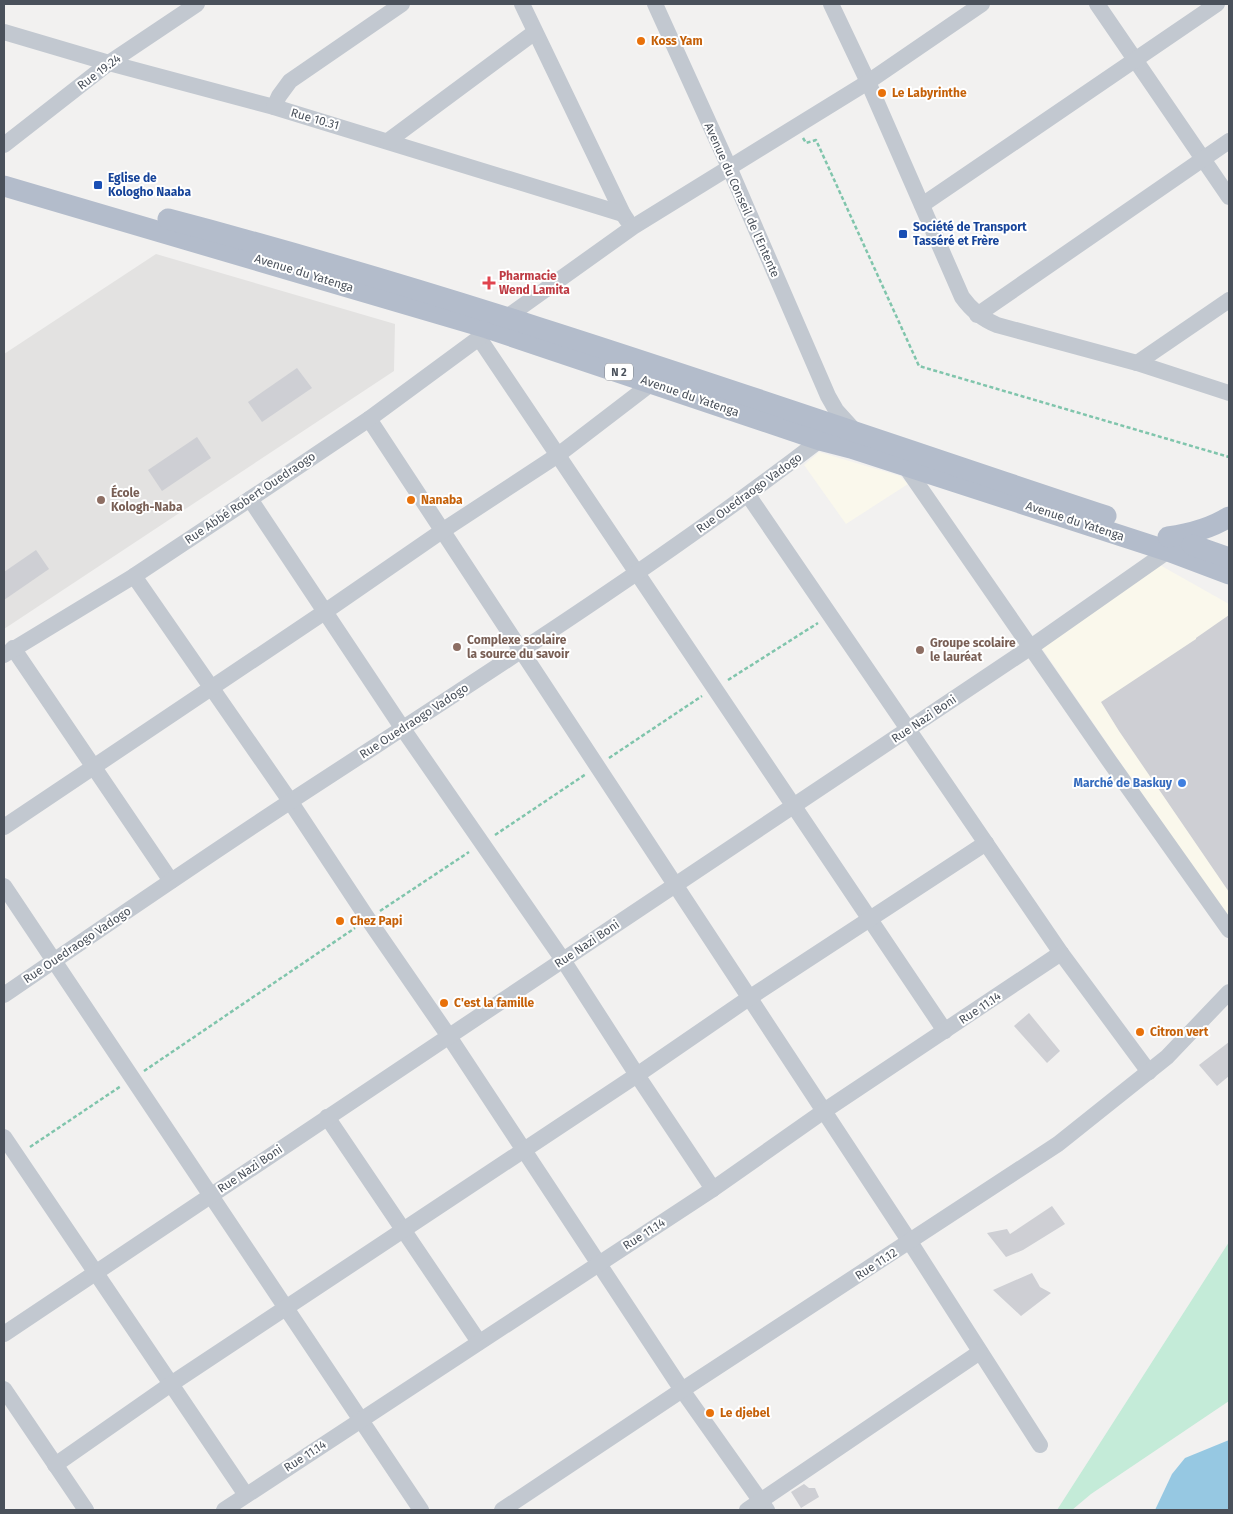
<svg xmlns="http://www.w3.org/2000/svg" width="1233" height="1514" font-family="'Fira Sans',sans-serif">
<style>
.commercial{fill:#faf8ec}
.education{fill:#e3e2e1}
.green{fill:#c4ebd8}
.water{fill:#96c8e2}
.building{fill:#cecfd4}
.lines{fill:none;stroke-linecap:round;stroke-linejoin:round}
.path{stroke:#80c5ac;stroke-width:2.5;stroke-dasharray:4 2.5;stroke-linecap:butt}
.minor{stroke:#c2c8d0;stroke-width:16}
.major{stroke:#b3bccb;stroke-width:21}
.food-dot{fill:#e8710a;stroke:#fff;stroke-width:2}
.transit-dot{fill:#1a4fb4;stroke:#fff;stroke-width:2}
.health-dot{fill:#e0444e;stroke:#fff;stroke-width:2}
.education-dot{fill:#8d6e63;stroke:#fff;stroke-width:2}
.shop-dot{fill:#3f7fe0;stroke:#fff;stroke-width:2}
.labels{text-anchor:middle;stroke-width:4;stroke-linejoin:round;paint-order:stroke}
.shield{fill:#fff;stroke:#80858c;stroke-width:1}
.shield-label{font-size:11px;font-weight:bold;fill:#4a515b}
.food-label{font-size:12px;font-weight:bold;fill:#c56008;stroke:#fff;text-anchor:start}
.street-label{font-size:12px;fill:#4a515b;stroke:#fff}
.transit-label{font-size:12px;font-weight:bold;fill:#164399;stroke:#fff;text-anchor:start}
.health-label{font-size:12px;font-weight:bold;fill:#be3a42;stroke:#fff;text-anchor:start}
.education-label{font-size:12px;font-weight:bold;fill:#785e54;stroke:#fff;text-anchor:start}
.shop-label{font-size:12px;font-weight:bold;fill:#366cbe;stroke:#fff;text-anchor:end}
</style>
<rect width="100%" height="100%" fill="#f2f1f0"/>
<g class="commercial">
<polygon points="819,452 900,476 908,484 846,524 804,465"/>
<polygon points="1158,564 1229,604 1229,921 1039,644"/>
</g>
<polygon class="education" points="156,254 395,324 394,371 4,629 4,354"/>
<polygon class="green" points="1229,1242 1229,1401 1091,1494 1072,1510 1057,1510"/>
<polygon class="water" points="1229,1440 1229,1510 1155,1510 1172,1474 1185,1458"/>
<g class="building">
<polygon points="297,368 312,388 262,422 248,402"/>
<polygon points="197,437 211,458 162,491 148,470"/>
<polygon points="36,550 49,569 4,600 4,572"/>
<polygon points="1229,615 1229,892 1119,731 1101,702 1196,639 1196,638"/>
<polygon points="1029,1013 1060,1051 1047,1063 1014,1026"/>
<polygon points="1229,1042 1229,1076 1217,1086 1199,1065"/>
<polygon points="1052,1206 1065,1224 1023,1250 1006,1257 987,1233 1007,1229 1010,1234"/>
<polygon points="1032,1273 1040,1287 1051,1293 1021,1316 993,1290"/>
<polygon points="804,1484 809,1488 815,1488 819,1497 801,1508 791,1492"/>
</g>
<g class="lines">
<g class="path">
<polyline points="803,138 806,143 816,140 919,366 1229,457"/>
<polyline points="728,680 818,623"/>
<polyline points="609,758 702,696"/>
<polyline points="495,835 586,774"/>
<polyline points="380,911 469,852"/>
<polyline points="144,1071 355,928"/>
<polyline points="30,1147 121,1086"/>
</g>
<g class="minor">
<polyline points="522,4 623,214 627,220"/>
<polyline points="655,4 729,167 828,396 836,410 855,431"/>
<path d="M831,4l37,78 94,215c10,14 20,22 35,28l140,38 92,30"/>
<polyline points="1097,4 1229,197"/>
<polyline points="4,32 109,63 274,107 623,214"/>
<polyline points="274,107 279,96 290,81 402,4"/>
<polyline points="388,141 535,32"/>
<polyline points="4,145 109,63 197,4"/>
<polyline points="922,205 1217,4"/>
<polyline points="977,315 1229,141"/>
<polyline points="479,338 945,1031"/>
<polyline points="1137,363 1229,300"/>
<polyline points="369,419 910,1242 1040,1445"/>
<polyline points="905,466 1110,762 1229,930"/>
<polyline points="748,495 1061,953 1149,1072"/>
<polyline points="250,499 403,729 563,960 637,1075 713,1189"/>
<polyline points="134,576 290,801 368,919 448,1035 682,1390 767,1510"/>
<polyline points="13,648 171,881"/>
<polyline points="4,655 134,576 250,499 369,419 479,338 487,328 507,317 633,227 868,82 982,4"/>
<polyline points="4,827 326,611 442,531 558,455 652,383"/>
<polyline points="4,886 421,1510"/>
<path d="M4,995c95,-65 191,-131 287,-194 179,-117 360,-231 529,-361"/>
<polyline points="327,1117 479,1342"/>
<polyline points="4,1137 246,1495"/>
<polyline points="4,1334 1031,647 1168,551"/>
<polyline points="4,1389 86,1510"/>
<polyline points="55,1465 171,1384 637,1075 749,998 986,843"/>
<polyline points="224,1510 713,1189 824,1111 1061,953"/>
<polyline points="502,1510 682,1390 1058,1144 1167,1057 1229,992"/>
<polyline points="747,1510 980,1352"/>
</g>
<g class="major">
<polyline points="4,186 487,328 820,440 851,448 1168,551 1229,574"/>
<path d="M168,219c317,83 627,194 938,297"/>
<path d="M1168,537c22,-3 42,-8 61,-20"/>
<polyline points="1192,545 1229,558"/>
</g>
</g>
<g class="food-dot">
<circle cx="641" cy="41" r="5"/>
<circle cx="882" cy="93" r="5"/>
<circle cx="411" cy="500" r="5"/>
<circle cx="340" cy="921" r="5"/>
<circle cx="444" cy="1003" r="5"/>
<circle cx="1140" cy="1032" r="5"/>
<circle cx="710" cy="1413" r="5"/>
</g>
<g class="transit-dot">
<rect x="93" y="180" width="10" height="10" rx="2.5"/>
<rect x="898" y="229" width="10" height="10" rx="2.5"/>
</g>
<path class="health-dot" d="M486.5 275.5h5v5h5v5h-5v5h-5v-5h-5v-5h5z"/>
<g class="education-dot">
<circle cx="101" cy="500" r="5"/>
<circle cx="457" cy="647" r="5"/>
<circle cx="920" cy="650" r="5"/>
</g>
<circle class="shop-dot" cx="1182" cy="783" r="5"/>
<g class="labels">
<rect class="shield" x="605" y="363.5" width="28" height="17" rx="4"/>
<g class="shield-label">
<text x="619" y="376">N 2</text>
</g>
<g class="food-label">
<text x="651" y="45">Koss Yam</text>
<text x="892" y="97">Le Labyrinthe</text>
<text x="421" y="504">Nanaba</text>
<text x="350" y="925">Chez Papi</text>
<text x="454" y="1007">C'est la famille</text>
<text x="1150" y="1036">Citron vert</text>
<text x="720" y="1417">Le djebel</text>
</g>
<g class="street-label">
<text transform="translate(99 72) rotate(-37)" y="4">Rue 19.24</text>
<text transform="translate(315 119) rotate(16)" y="4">Rue 10.31</text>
<text transform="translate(742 200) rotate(66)" y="4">Avenue du Conseil de l'Entente</text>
<text transform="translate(304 273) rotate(17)" y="4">Avenue du Yatenga</text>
<text transform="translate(690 396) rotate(19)" y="4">Avenue du Yatenga</text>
<text transform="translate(749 493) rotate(-36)" y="4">Rue Ouedraogo Vadogo</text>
<text transform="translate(250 498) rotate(-34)" y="4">Rue Abbé Robert Ouedraogo</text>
<text transform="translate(1075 521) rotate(18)" y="4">Avenue du Yatenga</text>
<text transform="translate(924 719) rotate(-34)" y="4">Rue Nazi Boni</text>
<text transform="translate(414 721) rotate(-33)" y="4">Rue Ouedraogo Vadogo</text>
<text transform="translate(587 944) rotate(-34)" y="4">Rue Nazi Boni</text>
<text transform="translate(77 945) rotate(-34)" y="4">Rue Ouedraogo Vadogo</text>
<text transform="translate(980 1008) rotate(-34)" y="4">Rue 11.14</text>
<text transform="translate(250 1169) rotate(-34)" y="4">Rue Nazi Boni</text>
<text transform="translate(644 1234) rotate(-33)" y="4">Rue 11.14</text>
<text transform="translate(876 1264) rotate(-33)" y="4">Rue 11.12</text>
<text transform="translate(305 1456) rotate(-33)" y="4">Rue 11.14</text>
</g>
<g class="transit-label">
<text x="108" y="182">Eglise de<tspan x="108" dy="14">Kologho Naaba</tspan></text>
<text x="913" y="231">Société de Transport<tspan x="913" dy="14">Tasséré et Frère</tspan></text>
</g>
<g class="health-label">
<text x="499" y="280">Pharmacie<tspan x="499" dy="14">Wend Lamita</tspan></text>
</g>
<g class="education-label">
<text x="111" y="497">École<tspan x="111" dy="14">Kologh-Naba</tspan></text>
<text x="467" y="644">Complexe scolaire<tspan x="467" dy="14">la source du savoir</tspan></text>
<text x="930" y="647">Groupe scolaire<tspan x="930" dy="14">le lauréat</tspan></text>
</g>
<g class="shop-label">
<text x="1172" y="787">Marché de Baskuy</text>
</g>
</g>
<rect width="1233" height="1514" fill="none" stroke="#4a515b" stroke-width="10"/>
</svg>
